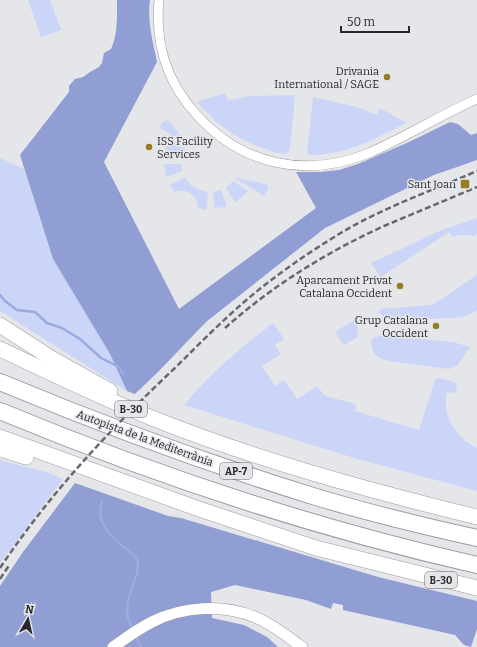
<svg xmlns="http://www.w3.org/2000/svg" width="477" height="647" font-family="Bitter,serif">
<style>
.green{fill:#cbd5f8}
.forest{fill:#909ed3}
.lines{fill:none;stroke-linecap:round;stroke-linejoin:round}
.stream{stroke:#9caae0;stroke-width:2.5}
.minor-casing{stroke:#9b9ca1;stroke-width:10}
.tertiary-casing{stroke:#9b9ca1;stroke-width:12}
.trunk-casing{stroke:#9b9ca1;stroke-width:16}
.motorway-casing{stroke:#9b9ca1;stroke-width:18}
.minor{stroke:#fff;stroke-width:9}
.tertiary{stroke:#fff;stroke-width:11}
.trunk{stroke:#fff;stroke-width:15}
.motorway{stroke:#fff;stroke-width:16}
.rail{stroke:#67686a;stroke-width:2.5;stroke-dasharray:6 3;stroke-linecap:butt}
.poi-dot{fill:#947e25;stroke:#e5e6ea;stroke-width:1.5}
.labels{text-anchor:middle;stroke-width:3;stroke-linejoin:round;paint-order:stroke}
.shield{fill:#e5e6ea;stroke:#606163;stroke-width:1}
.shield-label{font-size:10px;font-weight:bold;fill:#272829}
.poi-label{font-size:11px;fill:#272829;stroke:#e5e6ea;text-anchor:end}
.street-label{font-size:11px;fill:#272829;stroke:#e5e6ea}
</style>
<rect width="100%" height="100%" fill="#e5e6ea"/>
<g class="green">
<polygon points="28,0 50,0 61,30 41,37"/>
<path d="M226,93l2,7 23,-4 44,-1 -5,55 -3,3 -3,1c-35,-7 -63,-24 -86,-51l1,-2z"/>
<path d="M313,97l44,10 20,8 3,-7 25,14 -1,2c-32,16 -57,31 -94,31l-3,-3z"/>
<polygon points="167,120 170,122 189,147 159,127 164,121"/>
<polygon points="170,139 185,149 182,158 164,156 166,148"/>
<polygon points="0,158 24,169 53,259 110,354 127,391 0,311"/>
<polygon points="164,164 181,164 182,171 166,177"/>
<path d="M185,177c5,9 13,13 23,15l-2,18 -8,-2c0,-13 -13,-21 -24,-16l-4,-7z"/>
<polygon points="233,177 265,184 268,186 268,190 264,196"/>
<polygon points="233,181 248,191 241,198 235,202 226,188"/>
<polygon points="221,190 227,207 215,208 213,192"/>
<path d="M477,218v15l-2,4c-8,-3 -14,-3 -22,0l-4,-5 -68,45 -10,-14 71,-33z"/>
<polygon points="477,275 477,311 463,317 455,318 394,320 384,317 380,314 379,309 431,305 437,302"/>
<polygon points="357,318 358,337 344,345 335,332"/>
<path d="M273,323l11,16 -9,6 6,9 -19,12 13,20 9,-6 13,19 20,-13 8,10 31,8 -1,7 64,19 16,-50 2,-2 15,3 4,3 1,9 -10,-1c-6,23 9,46 30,56v43l-123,-33 -170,-53c28,-33 55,-56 89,-82z"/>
<path d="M400,335v2l53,5 17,5 -13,19 -8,3 -61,-8c-11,-3 -15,-7 -17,-18l2,-5 6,-2z"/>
<polygon points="0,460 46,472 63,479 0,563"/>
</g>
<g class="forest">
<path d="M117,0h33c-3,23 3,40 7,62l-53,100 75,147 137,-101 -20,-36h24l19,-2 19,-6 51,-22 41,-20 8,2 13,11 6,-2v27l-43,15 -109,53 -119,94 -48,50 -23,22 -8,-3 -17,-37 -57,-95 -33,-104 49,-63v-6l6,-7 8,-2 7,-5 9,-5 3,-4 2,-10 7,-4c7,-14 6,-34 6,-49z"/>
<polygon points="75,483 168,516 181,518 378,577 477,601 477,629 471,647 464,645 455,635 343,610 343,605 333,603 331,609 306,600 235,585 211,592 212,618 244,625 267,637 278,647 0,647 0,586 23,552"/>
</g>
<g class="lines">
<g class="stream">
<polyline points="0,295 5,301 17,310 35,312 47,323 62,328 80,339 101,358 119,367 123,374"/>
<path d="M102,501c-1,4 -2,9 -2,13 3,20 24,32 38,45l-1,14 -9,27 -1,16 6,13"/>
<polyline points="135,635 141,647"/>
</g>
<g class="minor-casing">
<path id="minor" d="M159,0c-4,44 7,81 37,114 45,51 110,65 173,39 37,-16 71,-38 108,-54"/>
</g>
<g class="tertiary-casing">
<path id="tertiary" d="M113,647c13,-9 25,-18 39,-25 31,-16 71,-18 103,-5 17,7 32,19 47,30"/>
</g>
<g class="trunk-casing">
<g id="trunk">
<polyline points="0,325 51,358 110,391"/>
<path d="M0,349c50,24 100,48 152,69 105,42 215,72 325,99"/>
<polyline points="0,437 199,509 316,548 477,588"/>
<polyline points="0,449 26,457"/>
</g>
</g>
<g class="motorway-casing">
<g id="motorway">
<path d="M0,382c103,43 209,82 316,115 53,16 107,29 161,41"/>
<path d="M0,411c154,64 314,117 477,154"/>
</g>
</g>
<use href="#minor" class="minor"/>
<use href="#tertiary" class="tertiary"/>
<use href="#trunk" class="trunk"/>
<use href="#motorway" class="motorway"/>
<g class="rail">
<path d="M225,328c47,-42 102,-76 159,-102 31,-13 62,-26 93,-39"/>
<path d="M0,568c50,-75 112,-141 177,-202 32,-32 65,-65 101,-91 20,-15 40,-28 61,-41 43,-26 92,-43 138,-63"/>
<polyline points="0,579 10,564"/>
</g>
</g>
<g class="poi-dot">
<circle cx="387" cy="77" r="4"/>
<circle cx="149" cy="147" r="4"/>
<rect x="460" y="179" width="10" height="10" rx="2"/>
<circle cx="400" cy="286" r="4"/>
<circle cx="436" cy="326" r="4"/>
</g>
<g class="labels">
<g class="shield">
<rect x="115" y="401" width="32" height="16" rx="3"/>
<rect x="220" y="463" width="32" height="16" rx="3"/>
<rect x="425" y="572" width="32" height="16" rx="3"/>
</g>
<g class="shield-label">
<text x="131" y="413">B-30</text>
<text x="236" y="475">AP-7</text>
<text x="441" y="584">B-30</text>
</g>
<g class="poi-label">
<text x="379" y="75">Drivania<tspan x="379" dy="13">International / SAGE</tspan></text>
<text x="157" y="145" text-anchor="start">ISS Facility<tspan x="157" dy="13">Services</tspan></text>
<text x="456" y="188">Sant Joan</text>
<text x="392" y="284">Aparcament Privat<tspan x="392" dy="13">Catalana Occident</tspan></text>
<text x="428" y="324">Grup Catalana<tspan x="428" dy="13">Occident</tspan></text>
</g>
<g class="street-label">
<text transform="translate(145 438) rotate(20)" y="4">Autopista de la Mediterrània</text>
</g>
</g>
<g transform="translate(28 619) rotate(9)" stroke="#e5e6ea" stroke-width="3" paint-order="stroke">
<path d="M0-3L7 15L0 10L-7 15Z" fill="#272829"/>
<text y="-6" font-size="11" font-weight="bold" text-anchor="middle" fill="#272829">N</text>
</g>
<path d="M341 26v6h68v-6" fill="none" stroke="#272829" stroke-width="2"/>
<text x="347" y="26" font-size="12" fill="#272829" stroke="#e5e6ea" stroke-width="3" paint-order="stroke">50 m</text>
</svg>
